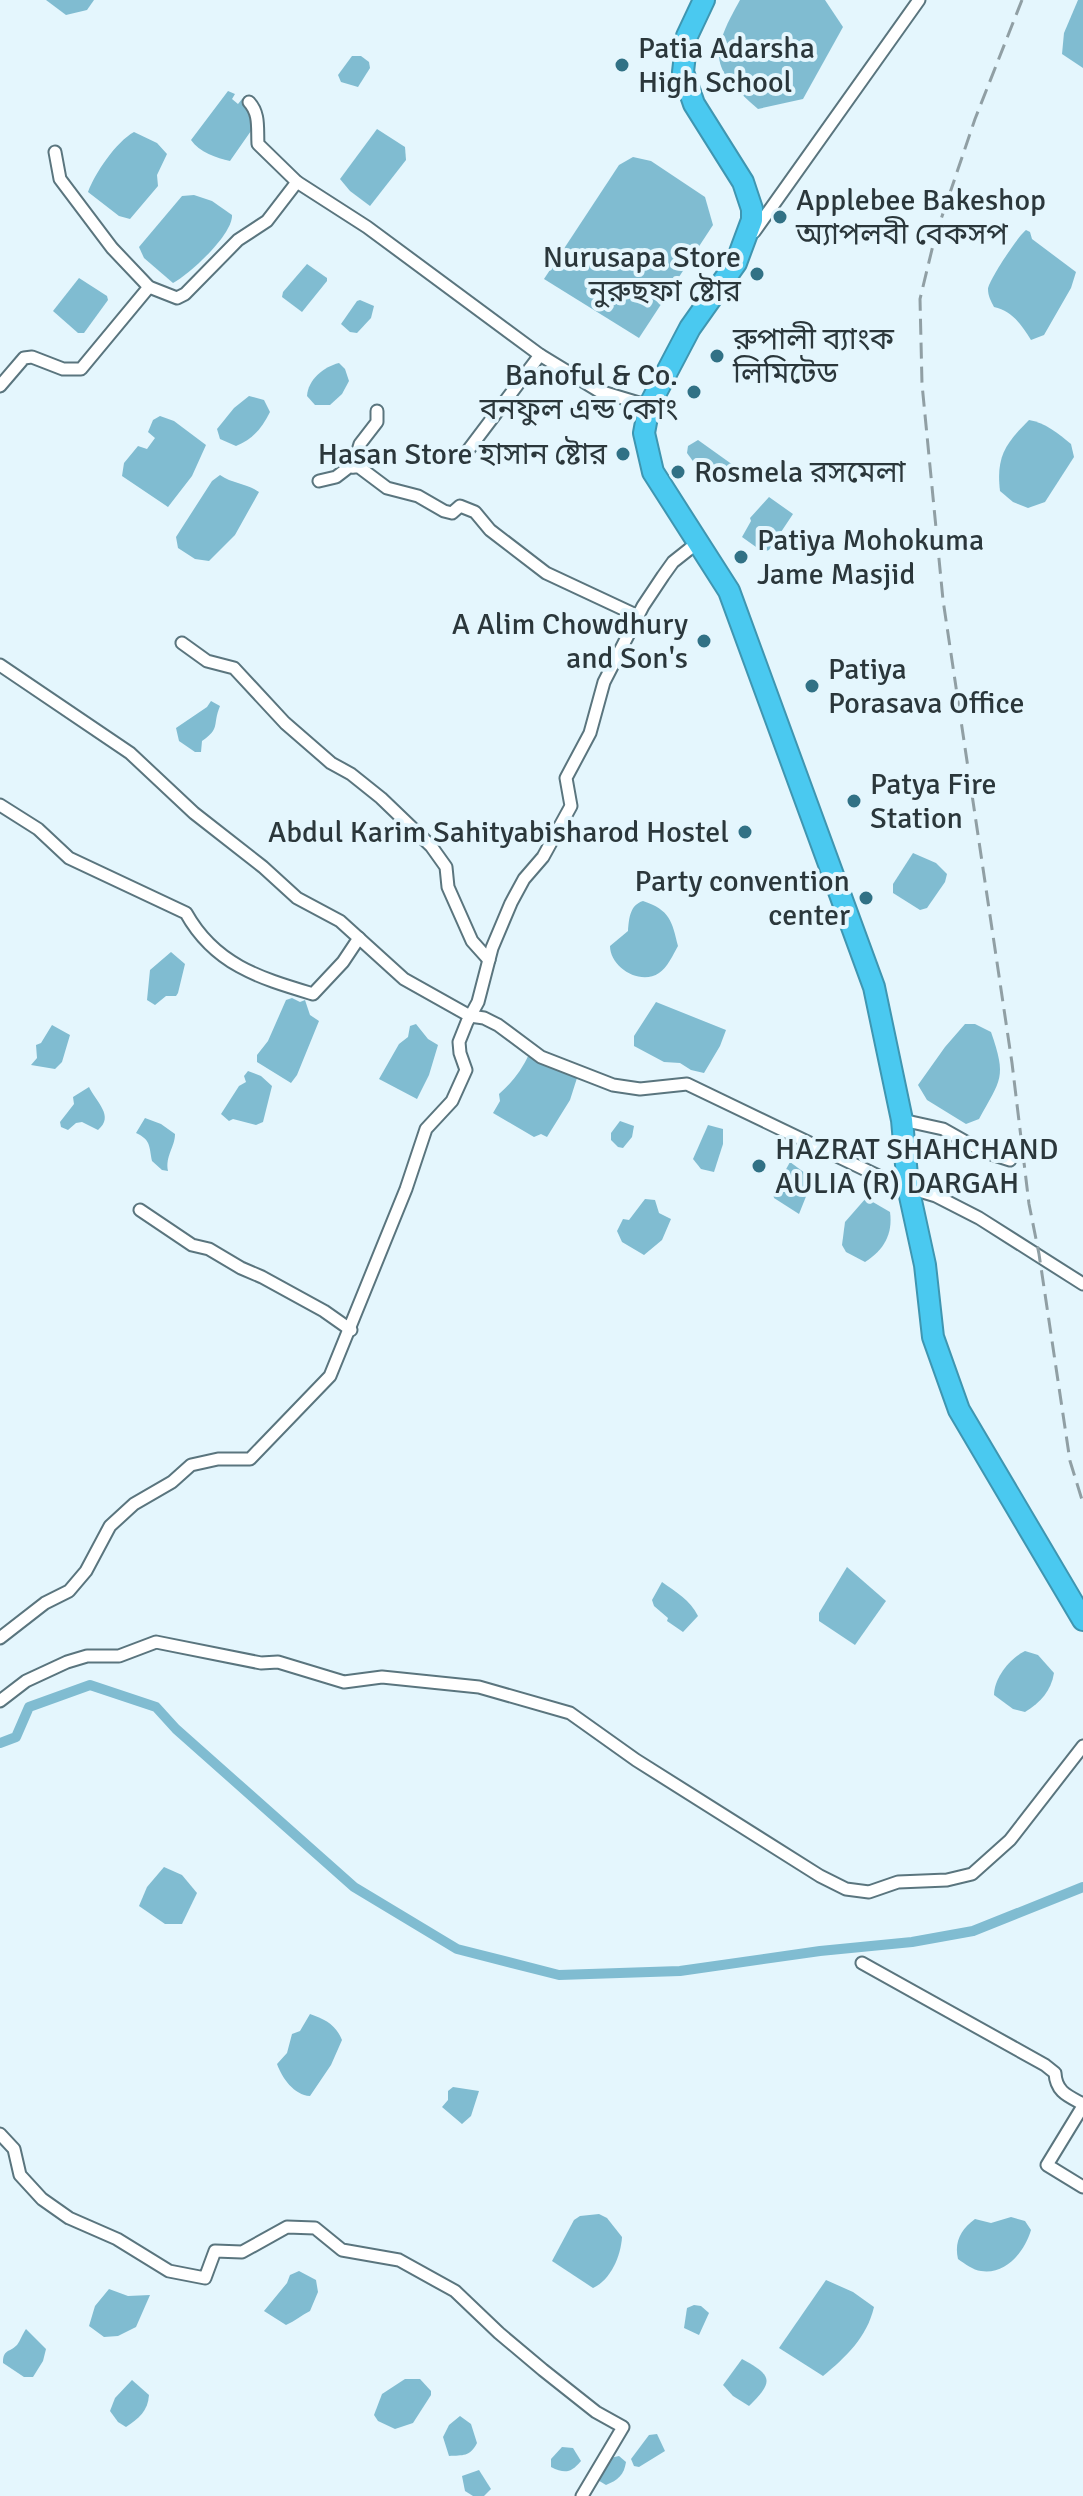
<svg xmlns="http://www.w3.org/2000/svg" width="1083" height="2496" font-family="Signika,'Noto Sans Bengali',sans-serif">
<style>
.water{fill:#80bcd1}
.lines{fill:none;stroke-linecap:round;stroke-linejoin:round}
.canal{stroke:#80bcd1;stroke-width:10}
.street-casing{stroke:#5a757e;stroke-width:15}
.highway-casing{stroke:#3f96b1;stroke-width:24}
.street{stroke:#fff;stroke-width:11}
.highway{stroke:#4ac9f0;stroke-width:20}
.rail{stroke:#909fa4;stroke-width:3;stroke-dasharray:16 8;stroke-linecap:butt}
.poi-dot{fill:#317185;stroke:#e4f6fd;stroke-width:3}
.labels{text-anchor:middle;stroke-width:8;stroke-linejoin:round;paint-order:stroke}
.poi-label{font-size:30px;fill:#2b373b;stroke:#e4f6fd;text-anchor:start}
</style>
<rect width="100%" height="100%" fill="#e4f6fd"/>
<g class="water">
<polygon points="46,0 94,0 87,10 66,15"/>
<path d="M740,0h85l18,27 -40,72 -45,10c-48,-41 -49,-54 -18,-109z"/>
<polygon points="1078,0 1083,0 1083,68 1062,54 1064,33"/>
<polygon points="352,56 361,56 369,62 370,68 358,87 341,82 338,75"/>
<path d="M228,91l7,3 -3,5 6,5 4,-5 8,7 3,22 -23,33c-13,-3 -31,-9 -39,-21z"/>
<polygon points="377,129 405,147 406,160 370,206 350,191 340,179"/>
<path d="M134,132l23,11 10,11 -10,21 1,11 -28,33 -11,-3 -31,-24c7,-19 28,-50 46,-60z"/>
<polygon points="633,157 651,161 705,197 713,225 639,338 544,279 619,165"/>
<path d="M194,195l18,6 20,14c1,19 -42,59 -59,68l-29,-25 -5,-11 43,-51z"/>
<path d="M1026,230l4,2 2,7 44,33 -5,16 -27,47 -13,5c-10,-16 -19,-29 -37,-33 -3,-6 -6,-11 -6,-18 1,-9 30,-53 38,-59z"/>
<polygon points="307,264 327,278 327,281 302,312 282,297 283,292"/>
<polygon points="79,278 107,296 108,300 84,333 78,333 53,311"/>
<polygon points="360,300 374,306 371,318 357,333 350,332 341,324 357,301"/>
<path d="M339,363l6,6 4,12 -7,13 -12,11h-15l-8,-9c1,-16 16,-29 32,-33z"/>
<path d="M249,396l15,4 6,12c-8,16 -17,27 -34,34l-16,-7 -3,-10 17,-21z"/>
<polygon points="160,416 174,421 206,445 192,476 168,507 122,476 124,463 138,446 147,449 155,438 148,432 153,420"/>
<path d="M1029,420c15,2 30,14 42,24l3,13 -29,45 -17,6 -15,-6 -13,-11c-4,-34 5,-47 29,-71z"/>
<polygon points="698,440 733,465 732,473 725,480 714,480 698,468 687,453 688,446"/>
<path d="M220,475c13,9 26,8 39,17l-24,43 -26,26 -14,-2 -17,-11 -2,-11 36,-56z"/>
<polygon points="769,497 793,514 769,550 763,552 742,537 751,521 750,518"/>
<path d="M211,701l9,5c-8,19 1,22 -18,35l-1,11h-6l-16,-11 -3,-13 31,-21z"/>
<polygon points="913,853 936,863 947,874 945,882 927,908 920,910 893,893 893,884"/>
<path d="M643,901c27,9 29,20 35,45 -5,9 -11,22 -19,27 -19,13 -49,-6 -49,-27l18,-15c1,-13 2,-26 15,-30z"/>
<polygon points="171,952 185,964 178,993 176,996 166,996 155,1005 147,1000 150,970"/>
<polygon points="292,998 300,1002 305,1000 310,1015 319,1021 297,1075 291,1083 257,1062 257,1055 268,1041 286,1000"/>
<polygon points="656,1002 726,1030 720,1046 704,1073 691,1070 680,1063 664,1062 634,1046 634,1036"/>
<polygon points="416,1024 428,1039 438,1045 429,1075 417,1099 379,1079 399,1044 408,1037 410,1026"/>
<path d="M965,1024h10l16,8c16,46 10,47 -12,87l-13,5 -39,-24 -9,-15 27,-38z"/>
<polygon points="52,1025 70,1035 62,1062 55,1069 31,1065 37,1058 36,1045 41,1043"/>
<path d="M529,1054l46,21 2,3 -7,22 -23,37 -6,-3 -7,3 -41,-24 7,-12 -1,-7c12,-10 23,-24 30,-40z"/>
<polygon points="248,1071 261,1076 272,1086 263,1122 256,1125 233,1119 229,1121 221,1114 239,1086 246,1082 244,1076"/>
<path d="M89,1087c7,15 26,29 9,43l-16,-8 -6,1 -8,7 -7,-3 -1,-5 14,-18 -1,-7z"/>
<path d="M145,1118l16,6 14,10c0,13 -10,22 -7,37l-6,-1 -10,-9c-3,-15 -1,-21 -16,-28z"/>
<polygon points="620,1121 634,1126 632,1137 623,1148 618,1147 611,1140 611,1133"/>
<polygon points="708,1125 723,1129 723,1144 714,1172 701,1169 693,1159"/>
<polygon points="790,1162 813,1179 799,1214 774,1198 773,1193"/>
<path d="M866,1198l24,14c3,22 -6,38 -25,50l-19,-10 -4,-7 3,-23z"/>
<polygon points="645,1199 655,1200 659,1213 671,1219 662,1240 644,1255 622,1242 617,1231 623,1219 629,1220"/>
<polygon points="847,1567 886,1601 855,1645 819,1621 819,1613"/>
<path d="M662,1582c14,10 28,18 36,34l-15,16 -16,-11 1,-3 -14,-12 -2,-6z"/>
<path d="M1025,1651l13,4 16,18c-3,18 -13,29 -29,39l-12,-3 -19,-14c0,-17 16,-37 31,-44z"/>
<polygon points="164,1867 182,1875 197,1893 182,1924 165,1924 139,1906 147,1887"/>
<path d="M310,2014c15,5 26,11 32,26l-11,25 -21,31c-16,-1 -28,-18 -33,-32l10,-11 5,-19 8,-3z"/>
<polygon points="453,2087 479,2091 471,2116 462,2124 442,2107 448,2100 448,2091"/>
<path d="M599,2214l8,4 15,19c-1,18 -11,43 -29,51l-41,-27 22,-41 6,-4z"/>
<path d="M1011,2217l14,4 6,9c-6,21 -25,45 -50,41 -8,-1 -16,-7 -23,-12 -4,-17 3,-30 17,-40l16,4z"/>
<path d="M299,2271l17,9 2,12 -8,19c-8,4 -15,10 -24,14l-22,-14 23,-28 3,-8z"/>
<path d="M826,2280l27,12 21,15c-7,30 -28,50 -51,69l-44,-28z"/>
<polygon points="109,2289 128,2296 150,2295 136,2327 118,2336 104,2337 89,2326 95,2306"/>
<polygon points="694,2305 701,2306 709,2313 699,2335 684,2328 687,2308"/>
<path d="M26,2329l20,20 -3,12 -10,16h-9l-21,-14c0,-14 6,-10 14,-18 3,-4 6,-12 9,-16z"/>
<path d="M742,2359c32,17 31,23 7,47l-16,-10 -10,-11z"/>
<polygon points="405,2379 420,2379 431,2391 431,2395 413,2423 395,2429 378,2421 374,2415 382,2394"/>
<path d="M132,2380l17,15c-1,16 -10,23 -23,32l-8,-5 -8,-11 5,-13z"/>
<path d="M460,2416l11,8 6,19c-7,14 -14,12 -28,13l-6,-19 6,-12z"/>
<polygon points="657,2434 665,2451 639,2467 634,2466 631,2459 649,2435"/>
<path d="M562,2447l11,1 8,13c-10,12 -16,13 -30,6v-8z"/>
<path d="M619,2456l7,6c-2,13 -8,18 -20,23l-10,-6 5,-19z"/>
<polygon points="479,2470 491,2489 484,2496 473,2496 465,2491 462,2476"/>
</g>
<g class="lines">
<polyline class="canal" points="0,1743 16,1737 29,1707 90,1685 156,1707 176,1729 354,1887 457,1949 559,1975 680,1971 820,1951 912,1942 973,1931 1083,1887"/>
<g class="street-casing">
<g id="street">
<path d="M249,102c11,12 8,26 9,42l39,38"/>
<polyline points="55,152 60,179 112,248 149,287 177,298 185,294 238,240 267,221 297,182 367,227 540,355 599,391 649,406"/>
<polyline points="754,232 919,0"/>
<polyline points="0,386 24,358 32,357 63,369 81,369 149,287"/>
<polyline points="466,453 540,355"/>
<polyline points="353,467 360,444 377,422 377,411"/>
<polyline points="319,481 336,477 349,467 359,467 387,488 418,496 444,511 452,513 460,506 475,512 490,530 546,573 638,616"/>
<polyline points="182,643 207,661 234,668 285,723 331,763 351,774 381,798 431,846 446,867 448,887 472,941 489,960"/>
<polyline points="0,665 130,753 194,813 263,867 297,898 340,921 404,979 470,1016 484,1018 498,1025 541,1057 613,1085 640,1089 687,1084 893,1183 936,1196 979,1218 1083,1284"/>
<path d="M0,805l38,24 31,29 117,55c29,52 74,65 127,81l30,-32 16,-24"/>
<polyline points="902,1120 943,1129 982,1151 1010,1160"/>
<polyline points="140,1210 192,1245 209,1249 241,1268 262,1277 324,1311 351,1330"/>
<polyline points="0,1638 45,1603 69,1591 86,1571 110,1526 134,1504 172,1482 191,1465 218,1459 250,1459 330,1376 406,1189 426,1129 452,1101 466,1070 460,1053 459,1042 467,1022 478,1002 492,948 511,903 524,879 543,857 571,806 566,778 590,733 604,682 643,606 663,576 673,562 697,543"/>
<polyline points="0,1701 26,1681 67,1662 87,1656 119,1656 156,1642 261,1663 278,1662 344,1682 382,1677 479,1687 570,1713 636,1760 820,1876 846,1889 869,1892 898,1882 947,1880 972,1874 1010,1840 1083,1746"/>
<path d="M862,1963l183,102 10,8c1,19 13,23 28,31"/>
<polyline points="1083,2106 1047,2165 1083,2187"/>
<polyline points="0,2134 14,2149 20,2175 42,2199 69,2218 117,2239 169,2271 205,2278 215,2251 242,2252 287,2227 315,2228 342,2250 399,2260 455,2291 499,2333 543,2370 596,2412 623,2427 582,2496"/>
</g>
</g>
<g class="highway-casing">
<polyline id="highway" points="704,0 687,36 683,72 694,104 743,182 752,209 752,220 736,263 690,328 649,406 644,433 653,472 729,591 874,987 902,1120 908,1187 925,1265 933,1337 959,1410 1083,1620"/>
</g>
<use href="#street" class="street"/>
<use href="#highway" class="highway"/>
<polyline class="rail" points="1022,0 975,119 935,237 920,299 922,384 943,600 1012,1063 1029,1204 1039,1254 1070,1461 1083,1503"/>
</g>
<g class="poi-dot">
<circle cx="622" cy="65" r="8"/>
<circle cx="780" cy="217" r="8"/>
<circle cx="757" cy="274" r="8"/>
<circle cx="717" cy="356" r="8"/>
<circle cx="694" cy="392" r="8"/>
<circle cx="623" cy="454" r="8"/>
<circle cx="678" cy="472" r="8"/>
<circle cx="741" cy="557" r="8"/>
<circle cx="704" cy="641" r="8"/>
<circle cx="812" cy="686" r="8"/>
<circle cx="854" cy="801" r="8"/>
<circle cx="745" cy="832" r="8"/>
<circle cx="866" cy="898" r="8"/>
<circle cx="759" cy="1166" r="8"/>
</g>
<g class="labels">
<g class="poi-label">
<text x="638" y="58">Patia Adarsha<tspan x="638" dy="34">High School</tspan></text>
<text x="796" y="210">Applebee Bakeshop<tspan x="796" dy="34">অ্যাপলবী বেকসপ</tspan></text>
<text x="741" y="267" text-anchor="end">Nurusapa Store<tspan x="741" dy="34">নুরুছফা ষ্টোর</tspan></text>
<text x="733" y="349">রুপালী ব্যাংক<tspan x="733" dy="34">লিমিটেড</tspan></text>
<text x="678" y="385" text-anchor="end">Banoful &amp; Co.<tspan x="678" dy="34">বনফুল এন্ড কোং</tspan></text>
<text x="607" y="464" text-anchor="end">Hasan Store হাসান ষ্টোর</text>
<text x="694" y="482">Rosmela রসমেলা</text>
<text x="757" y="550">Patiya Mohokuma<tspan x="757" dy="34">Jame Masjid</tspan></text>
<text x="688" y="634" text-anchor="end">A Alim Chowdhury<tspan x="688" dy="34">and Son's</tspan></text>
<text x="828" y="679">Patiya<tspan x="828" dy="34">Porasava Office</tspan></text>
<text x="870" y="794">Patya Fire<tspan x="870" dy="34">Station</tspan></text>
<text x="729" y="842" text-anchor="end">Abdul Karim Sahityabisharod Hostel</text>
<text x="850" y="891" text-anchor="end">Party convention<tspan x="850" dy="34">center</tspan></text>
<text x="775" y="1159">HAZRAT SHAHCHAND<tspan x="775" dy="34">AULIA (R) DARGAH</tspan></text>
</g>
</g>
</svg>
